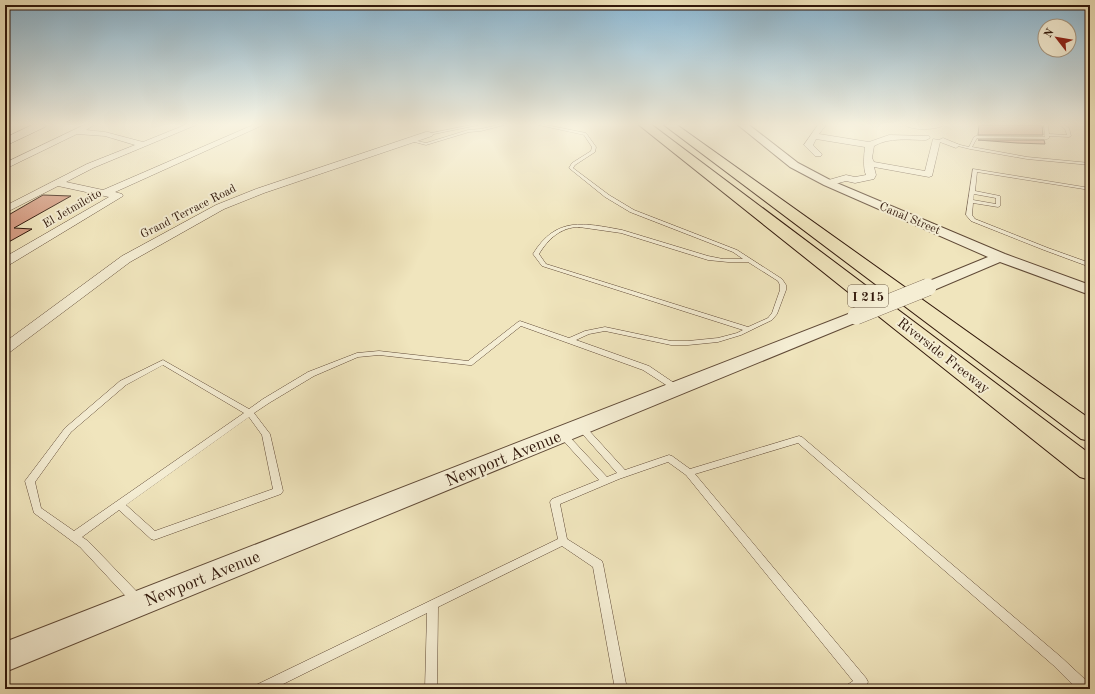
<svg xmlns="http://www.w3.org/2000/svg" width="1095" height="694" font-family="'Old Standard TT',serif">
<style>
.building{fill:#d69e85;stroke:#30170a}
.lines{fill:none;stroke-linecap:round;stroke-linejoin:round}
.service-casing{stroke:#604a37;stroke-width:1}
.minor-casing{stroke:#604a37;stroke-width:1}
.tertiary-casing{stroke:#604a37;stroke-width:2}
.secondary-casing{stroke:#30170a;stroke-width:1}
.motorway-casing{stroke:#30170a;stroke-width:2}
.service{fill:#f5eed4;fill-rule:evenodd}
.minor{fill:#f5eed4;fill-rule:evenodd}
.tertiary{fill:#f5eed4;fill-rule:evenodd}
.secondary{fill:#f5eed4;fill-rule:evenodd}
.motorway{fill:#f0e5bd;fill-rule:evenodd}
.tertiary-bridge-casing{stroke:#604a37;stroke-width:18;stroke-linecap:butt}
.tertiary-bridge{stroke:#f5eed4;stroke-width:17}
.labels{text-anchor:middle;stroke-width:4;stroke-linejoin:round;paint-order:stroke}
.far-street-label{font-size:12px;fill:#30170a;stroke:#f5eed4}
.shield{fill:#f5eed4;stroke:#6b5847;stroke-width:1}
.shield-label{font-size:13px;font-weight:bold;fill:#30170a}
.street-label{font-size:14px;fill:#30170a;stroke:#f5eed4}
.near-street-label{font-size:17px;fill:#30170a;stroke:#f5eed4}
</style>
<rect width="100%" height="100%" fill="#f0e5bd"/>
<filter id="stains"><feTurbulence type="fractalNoise" baseFrequency=".005" numOctaves="4"/><feColorMatrix values="0 0 0 0 .2 0 0 0 0 .09 0 0 0 0 .02 0 0 0 .5 -.17"/></filter>
<radialGradient id="worn" r=".72"><stop offset=".6" stop-color="#630" stop-opacity="0"/><stop offset="1" stop-color="#630" stop-opacity=".3"/></radialGradient>
<g class="building">
<polygon points="979,125 1042,125 1043,135 978,135"/>
<polygon points="978,140 1044,140 1045,144 1017,143"/>
<polygon points="43,195 71,196 14,228 32,229 5,244 5,217"/>
</g>
<g class="lines">
<g class="service-casing">
<g id="service">
<polygon points="471,125 478,125 429,135 427,134"/>
<polygon points="498,125 504,125 481,131 469,132 426,145 407,140 409,139 426,143 468,130 481,129"/>
<path d="M539,125h7l40,8 10,14 -1,5 -20,13 -2,3 36,27 25,15 103,40 45,29 4,6v5l-9,24 -5,6 -31,15 -23,7 -30,3h-17l-66,-14 -16,3 -13,6 73,26 31,21 1,2 -1,2 -3,1 -34,-22 -122,-44 -49,39h-3l-90,-10 -21,2 -44,19 -45,27 -15,10 16,21 13,57 -2,3 -127,46 -3,-1 -32,-29 -37,27 6,4 53,55 1,4 -1,4 -4,1 -4,-1 -53,-57 -46,-34 -9,-32 40,-53 55,-47 43,-21 86,49 14,-10 45,-27 49,-19 22,-2 89,10 50,-39 2,-1 49,17 16,-7 20,-4 66,14h17l30,-3 19,-5 6,-3 -201,-64 -9,-12c23,-38 51,-31 89,-24l86,26 15,3h20l-10,-7 -103,-40 -25,-15 -36,-29 3,-5 19,-12 1,-4 -8,-12zM579,227l42,6 87,27 20,2h20l30,19 2,4v5l-8,23 -4,5 -20,9 -202,-63 -7,-10c9,-15 22,-27 40,-27zM163,365l81,48 -170,118 -33,-23 -6,-26 36,-50 55,-47zM249,417l13,18 11,54 -118,42 -29,-26z"/>
<polygon points="1044,125 1048,125 1049,134 1067,135 1065,129 1059,125 1064,125 1069,128 1071,136 1069,137 1049,136 1049,138 1047,139 977,138 972,147 1027,157 1090,163 1090,165 1027,159 970,149 954,145 956,144 969,147 974,137 976,136 1045,137"/>
<path d="M973,169l117,19v2l-113,-18 -2,19 25,5v10l-2,1 -25,-4 -1,12 3,4 73,29 42,15v4l-46,-17 -73,-29 -5,-6zM974,194l22,4v6l-23,-4z"/>
<path d="M581,424l3,1 41,45 44,-15 3,1 18,13 109,-33 3,1 259,220 29,27v5h-13l-24,-24 -255,-222 -103,31 171,204 2,4c-4,10 -14,7 -23,7l2,-4 6,-4 -167,-206 -18,-13 -49,17 -59,25 7,35 35,22 1,3 24,125h-12l-22,-122 -31,-21 -124,61 -1,82h-12l2,-76 -154,76h-19l2,-4 302,-146 -8,-37 2,-3 47,-19 -39,-43 -1,-2 1,-2 3,-1 3,1 41,44 10,-4 -39,-44 -1,-2 1,-2z"/>
</g>
</g>
<g class="minor-casing">
<g id="minor">
<polygon points="84,125 94,125 86,130 105,132 143,142 185,125 196,125 93,168 66,182 103,190 253,125 263,125 115,192 122,194 123,196 9,265 5,266 5,257 109,197 58,186 5,213 5,206 87,164 135,145 105,136 77,134 5,169 5,163"/>
<path d="M818,125h8l-7,9 50,8 20,-7 40,1 1,2 -4,2c-17,0 -37,-3 -52,6l-2,12 2,4 51,9 8,-32 6,1 4,-2 17,7 -4,3 -16,-6 -8,34 -3,1 -55,-10 2,8 -2,4 -19,4 -9,-2 -18,5 -5,-3 2,-2 21,-6 9,2 11,-2c-3,-6 -2,-21 -1,-28l-49,-8 -3,6 9,9 -1,2h-6l-11,-11z"/>
<path d="M905,125h39c-7,5 -32,6 -39,0z"/>
<polygon points="426,132 429,132 433,134 432,136 264,193 224,209 130,262 10,352 5,354 5,342 122,256 216,205 256,189"/>
</g>
</g>
<g class="tertiary-casing">
<g id="tertiary">
<polygon points="738,125 749,125 798,163 832,181 1005,254 1090,285 1090,295 1000,262 934,290 928,292 922,290 920,287 922,284 988,257 824,185 790,167"/>
<polygon points="856,311 862,312 864,316 862,320 5,672 5,642"/>
</g>
</g>
<g class="secondary-casing">
<polygon id="secondary" points="32,125 46,125 45,127 5,146 5,138"/>
</g>
<g class="motorway-casing">
<g id="motorway">
<polygon points="639,125 652,125 1090,454 1090,480 1080,477"/>
<polygon points="664,125 677,125 1090,419 1090,441 1081,439"/>
</g>
</g>
<use href="#service" class="service"/>
<use href="#minor" class="minor"/>
<use href="#tertiary" class="tertiary"/>
<use href="#secondary" class="secondary"/>
<use href="#motorway" class="motorway"/>
<g class="tertiary-bridge-casing">
<polyline id="tertiary-bridge" points="856,316 928,287"/>
</g>
<use href="#tertiary-bridge" class="tertiary-bridge"/>
</g>
<linearGradient id="sky" x2="0" y2="1"><stop stop-color="#8ab8d5"/><stop offset="0.56" stop-color="#f8f3e1"/><stop offset="1" stop-color="#f8f3e1" stop-opacity="0"/></linearGradient>
<rect width="1095" height="222" fill="url(#sky)"/>
<g class="labels">
<g class="far-street-label">
<text transform="translate(72 208) rotate(-30)" y="4">El Jetmilcito</text>
<text transform="translate(188 211) rotate(-27)" y="4">Grand Terrace Road</text>
<text transform="translate(910 218) rotate(23)" y="4">Canal Street</text>
</g>
<rect class="shield" x="848" y="285" width="40" height="22" rx="3"/>
<g class="shield-label">
<text x="868" y="301">I 215</text>
</g>
<g class="street-label">
<text transform="translate(944 355) rotate(38)" y="5">Riverside Freeway</text>
</g>
<g class="near-street-label">
<text transform="translate(503 458) rotate(-22)" y="6">Newport Avenue</text>
<text transform="translate(202 578) rotate(-22)" y="6">Newport Avenue</text>
</g>
</g>
<rect width="1095" height="694" fill="none" stroke="#f0e5bd" stroke-width="20"/>
<rect x="6" y="6" width="1083" height="682" fill="none" stroke="#30170a" stroke-width="2"/>
<rect x="10" y="10" width="1075" height="674" fill="none" stroke="#30170a"/>
<g transform="translate(1057 38) rotate(301)"><circle r="19" fill="#f5eed4" stroke="#a69883"/>
<path d="M0-3L7 15L0 10L-7 15Z" fill="#8f2418"/>
<text y="-6" font-size="11" font-weight="bold" text-anchor="middle" fill="#30170a">N</text>
</g>
<rect width="100%" height="100%" filter="url(#stains)"/>
<rect width="100%" height="100%" fill="url(#worn)"/>
</svg>
